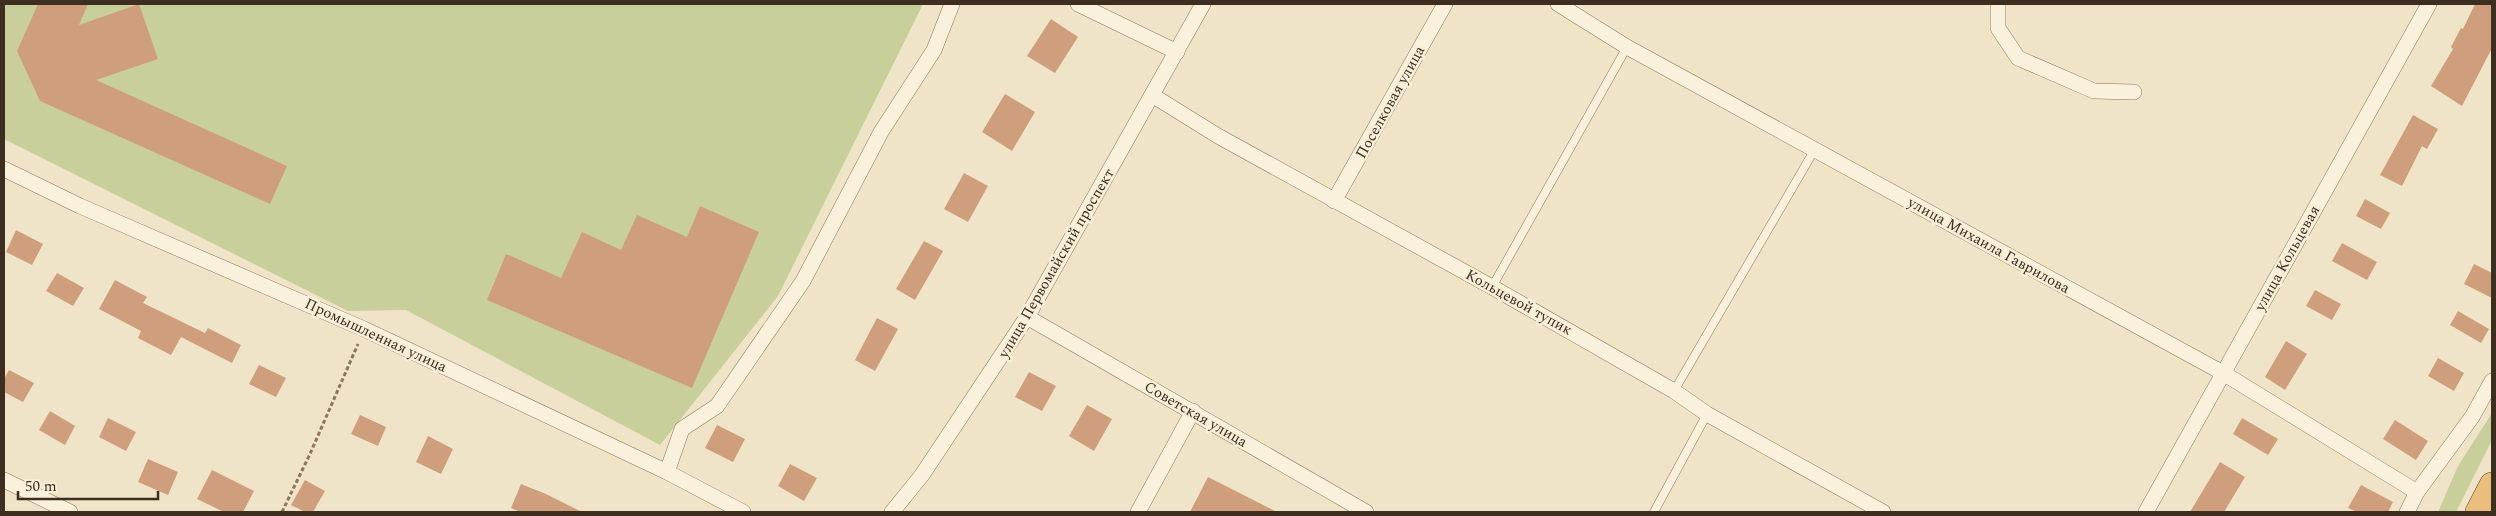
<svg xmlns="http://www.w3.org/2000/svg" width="2496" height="516" font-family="Spectral,serif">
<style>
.green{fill:#c9cf9b}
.building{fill:#cf9f7d}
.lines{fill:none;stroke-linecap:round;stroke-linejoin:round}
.service-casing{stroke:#8d765c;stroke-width:9}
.minor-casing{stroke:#8d765c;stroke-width:16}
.trunk-casing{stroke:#5b4430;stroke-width:26}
.path{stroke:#8d765c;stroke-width:3;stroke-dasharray:4 2.5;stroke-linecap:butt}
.service{stroke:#faf1dc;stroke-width:8}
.minor{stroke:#faf1dc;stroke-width:15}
.trunk{stroke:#eabe7c;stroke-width:25}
.labels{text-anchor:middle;stroke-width:5;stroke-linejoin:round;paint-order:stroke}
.street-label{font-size:15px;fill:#3d2e20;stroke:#f7eed8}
</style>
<rect width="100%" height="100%" fill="#f0e4c8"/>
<g class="green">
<polygon points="4,4 923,4 778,296 660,445 406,310 348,311 4,139"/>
<polygon points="2492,413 2492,440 2456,512 2438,512 2458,466"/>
</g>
<g class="building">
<polygon points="38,4 88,4 79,25 139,4 158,59 96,80 287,166 270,204 40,101 17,51"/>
<polygon points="2475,4 2492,4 2492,48 2462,106 2431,86 2453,49 2451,47 2461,28 2463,29"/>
<polygon points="1051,19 1078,37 1055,73 1027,56"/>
<polygon points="1005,94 1035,112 1012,151 982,132"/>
<polygon points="2413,115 2438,129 2427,149 2422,146 2402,186 2380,175"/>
<polygon points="964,173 988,186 968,222 944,209"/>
<polygon points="2365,199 2390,213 2381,229 2356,216"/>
<polygon points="700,206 759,232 692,388 487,300 506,254 561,278 582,232 621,250 637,215 687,237"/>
<polygon points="16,230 43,244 32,265 6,252"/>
<polygon points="924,241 943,251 915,300 896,289"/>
<polygon points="2342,243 2377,262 2367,280 2332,261"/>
<polygon points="2474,264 2492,273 2492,298 2464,284"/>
<polygon points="57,273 84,288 73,306 46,291"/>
<polygon points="115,280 147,297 143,303 205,333 208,328 241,345 232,363 181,337 171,355 138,338 141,331 99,309"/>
<polygon points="2315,290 2341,304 2332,320 2306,306"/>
<polygon points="2458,311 2489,329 2481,343 2450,325"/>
<polygon points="877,318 898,329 875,371 855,360"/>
<polygon points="2286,341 2307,354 2285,390 2265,377"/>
<polygon points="2438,358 2464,373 2454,391 2428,376"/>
<polygon points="259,365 286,378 276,397 249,384"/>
<polygon points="9,370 34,383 23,402 4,392 4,379"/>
<polygon points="1029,372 1056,386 1042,411 1015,397"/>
<polygon points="1087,405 1112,419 1094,451 1069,436"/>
<polygon points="50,411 75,426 65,445 39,430"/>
<polygon points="360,415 386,427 378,446 351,434"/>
<polygon points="108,418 136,432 126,451 99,437"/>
<polygon points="2242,418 2278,439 2268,455 2233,434"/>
<polygon points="2395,420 2428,441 2416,460 2383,439"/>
<polygon points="717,425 745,439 733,462 705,448"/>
<polygon points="428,436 453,449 441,474 416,462"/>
<polygon points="148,459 178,472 168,495 138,482"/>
<polygon points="2220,462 2245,477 2224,512 2190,512"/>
<polygon points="790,464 817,478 804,501 778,486"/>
<polygon points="212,470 254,491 243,512 224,512 197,499"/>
<polygon points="1208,477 1277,512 1190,512"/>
<polygon points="305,480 325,491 313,512 305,512 291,505"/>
<polygon points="521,484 546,494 582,512 520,512 511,508"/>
<polygon points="2361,485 2393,502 2388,512 2357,512 2348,508"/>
</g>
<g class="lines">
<g class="service-casing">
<g id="service">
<polyline points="1492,287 1627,47"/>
<polyline points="1674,391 1815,149"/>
<polyline points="1654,512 1707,414"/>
</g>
</g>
<g class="minor-casing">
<g id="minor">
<polyline points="1078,4 1177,52"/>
<polyline points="1558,4 1627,47 2223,373 2417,492"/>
<polyline points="1998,4 1998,28 2018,58 2094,91 2134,92"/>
<polyline points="1152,95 1218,136 1492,287 1674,391 1707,414 1883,512"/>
<polyline points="4,169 80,206 364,329 667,472 743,512"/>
<polyline points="1334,201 1445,4"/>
<polyline points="1027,317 1366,512"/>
<polyline points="667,472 682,429 717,406 803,281 881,132 934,50 952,4"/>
<polyline points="4,480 70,512"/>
<polyline points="892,512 922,475 1027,317 1203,4"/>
<polyline points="1138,512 1193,411"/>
<polyline points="2146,512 2429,4"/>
<polyline points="2407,512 2417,492 2472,417 2492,381"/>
</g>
</g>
<g class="trunk-casing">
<polyline id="trunk" points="2478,512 2492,485"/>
</g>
<polyline class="path" points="282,512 310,454 358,344"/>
<use href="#service" class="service"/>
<use href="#minor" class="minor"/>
<use href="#trunk" class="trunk"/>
</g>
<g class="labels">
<g class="street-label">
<text transform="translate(1390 102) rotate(-61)" y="5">Поселковая улица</text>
<text transform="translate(1989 245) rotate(29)" y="5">улица Михаила Гаврилова</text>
<text transform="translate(2287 258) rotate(-61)" y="5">улица Кольцевая</text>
<text transform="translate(1056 263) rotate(-60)" y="5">улица Первомайский проспект</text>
<text transform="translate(1519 302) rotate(29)" y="5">Кольцевой тупик</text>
<text transform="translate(376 335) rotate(25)" y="5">Промышленная улица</text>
<text transform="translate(1196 414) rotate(30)" y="5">Советская улица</text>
</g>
</g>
<rect width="2496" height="516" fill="none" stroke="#3d2e20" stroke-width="10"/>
<path d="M18 491v8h140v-8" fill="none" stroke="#3d2e20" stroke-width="2.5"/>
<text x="25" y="491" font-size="15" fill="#3d2e20" stroke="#f7eed8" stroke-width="4" paint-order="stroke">50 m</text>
</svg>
